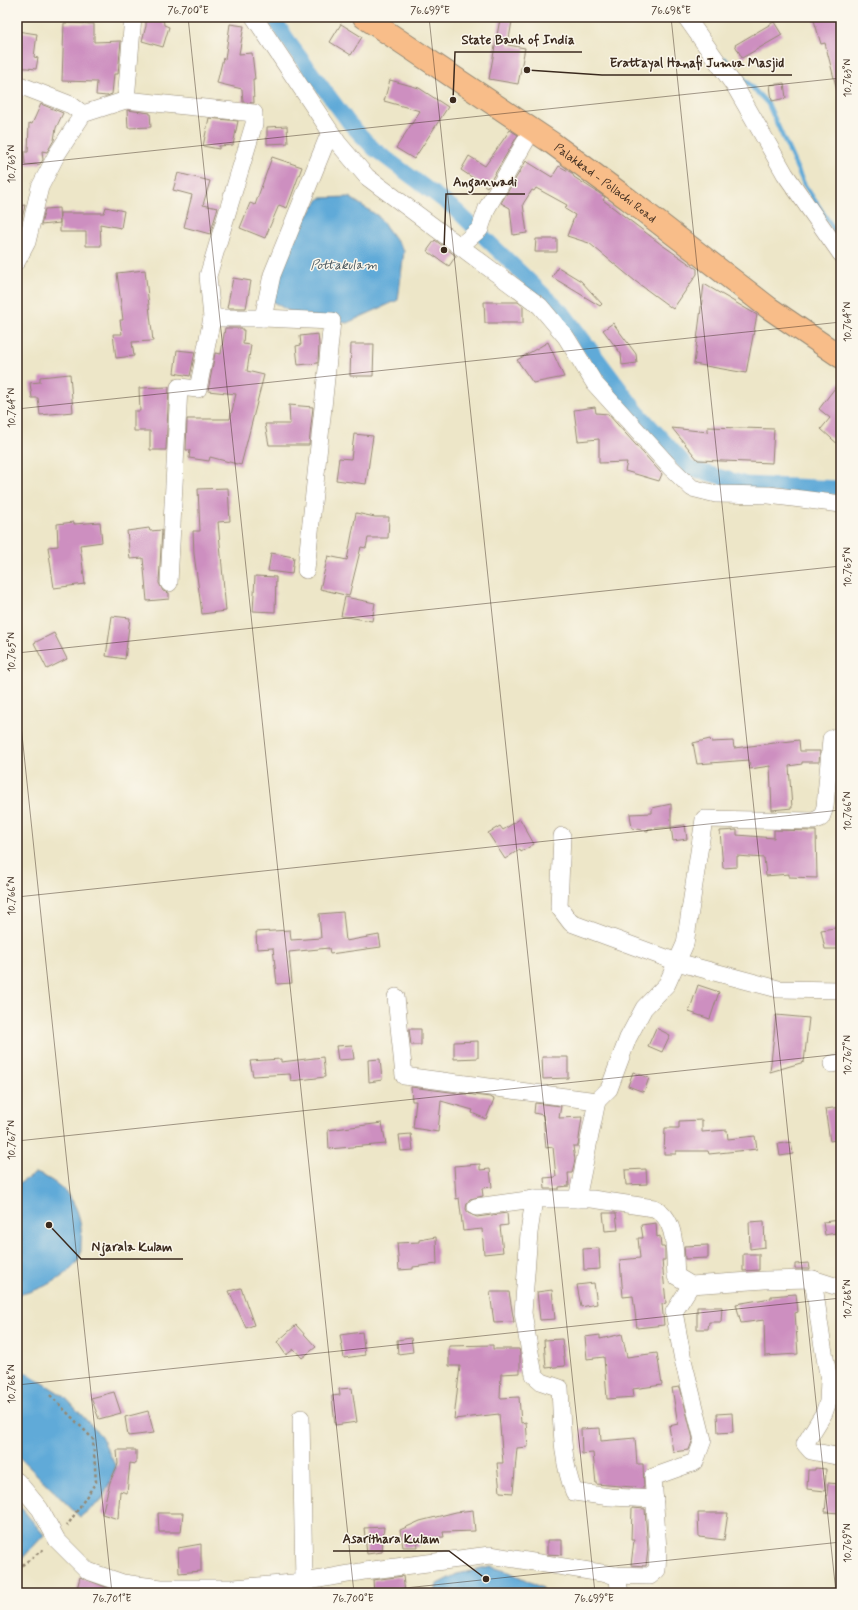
<svg xmlns="http://www.w3.org/2000/svg" width="858" height="1610" font-family="Mynerve,sans-serif">
<style>
.water{fill:#60aad8;stroke:#4e6a7b}
.lines{fill:none;stroke-linecap:round;stroke-linejoin:round}
.stream{stroke:#60aad8;stroke-width:4.5}
.canal{stroke:#60aad8;stroke-width:15}
.building{fill:#cd8fc0}
.minor-casing{stroke:#948873;stroke-width:18}
.major-casing{stroke:#948873;stroke-width:24}
.path{stroke:#948873;stroke-width:2.5;stroke-dasharray:3 3;stroke-linecap:butt}
.minor{stroke:#fff;stroke-width:17}
.major{stroke:#f8bd89;stroke-width:22}
.ticks{fill:none;stroke:#3b2a1e;stroke-width:1;stroke-opacity:0.45}
.labels{text-anchor:middle;stroke-width:3;stroke-linejoin:round;paint-order:stroke}
.street-label{font-size:12px;fill:#3b2a1e;stroke:#fbf7ec}
.water-label{font-size:13px;font-style:italic;fill:#48575f;stroke:#fbf7ec}
.leader{fill:none;stroke:#3b2a1e;stroke-width:1.5}
.callout-dot{fill:#3b2a1e;stroke:#fbf7ec;stroke-width:1.5}
.callout-label{font-size:13px;text-anchor:middle;font-weight:bold;fill:#3b2a1e;stroke:#fbf7ec;stroke-width:3;stroke-linejoin:round;paint-order:stroke}
.neatline{fill:none;stroke:#3b2a1e;stroke-width:1.5}
.ticks-label{font-size:10px;text-anchor:middle;fill:#3b2a1e}
</style>
<rect width="100%" height="100%" fill="#fbf7ec"/>
<filter id="ink" filterUnits="userSpaceOnUse"><feTurbulence type="fractalNoise" baseFrequency=".025" numOctaves="2"/><feDisplacementMap in="SourceGraphic" scale="8" xChannelSelector="R" yChannelSelector="G"/><feConvolveMatrix kernelMatrix="1 2 1 2 8 2 1 2 1" color-interpolation-filters="sRGB"/></filter>
<filter id="wash" filterUnits="userSpaceOnUse"><feTurbulence type="fractalNoise" baseFrequency=".012" numOctaves="4" result="noise"/><feDisplacementMap in="SourceGraphic" scale="16" xChannelSelector="R" yChannelSelector="G"/><feGaussianBlur stdDeviation="0.9" result="paint"/><feColorMatrix in="noise" values="0 0 0 0 0 0 0 0 0 0 0 0 0 0 0 0 0 1.4 0 .05"/><feComposite in="paint" operator="in"/></filter>
<g filter="url(#wash)">
<rect width="100%" height="100%" fill="#ede6c8"/>
<g class="water">
<path d="M349,197l29,19 26,35 -6,49 -51,23 -55,-10 -22,-13c13,-36 26,-71 50,-102z"/>
<path d="M36,1173c32,12 48,36 45,71 0,4 0,11 -2,15 -11,19 -41,32 -62,36v-110z"/>
<polygon points="27,1373 64,1396 101,1436 116,1467 102,1500 80,1517 17,1455 17,1374"/>
<polygon points="17,1503 44,1535 17,1564"/>
<polygon points="491,1567 509,1572 543,1588 541,1593 435,1593 437,1584 457,1574"/>
</g>
<g class="lines">
<polyline class="stream" points="725,59 768,104 804,184 839,237"/>
<polyline class="canal" points="273,17 294,49 350,124 374,149 456,210 565,315 636,410 689,468 746,484 841,488"/>
</g>
<g id="blocks">
<g class="building">
<polygon points="146,17 163,17 164,25 169,27 163,47 142,41 146,26"/>
<polygon points="813,17 841,17 841,89 837,90 825,43 821,44"/>
<polygon points="500,19 512,21 508,45 525,48 518,84 489,79"/>
<polygon points="774,22 782,35 742,58 735,45"/>
<polygon points="64,23 94,24 94,42 121,41 118,74 114,74 112,94 107,96 96,95 97,82 62,81"/>
<polygon points="230,24 244,26 239,54 252,53 255,79 253,79 254,103 243,102 242,89 217,83 223,58 225,59"/>
<polygon points="341,24 362,37 351,55 330,42"/>
<polygon points="17,31 37,34 34,57 38,58 36,69 17,67"/>
<polygon points="390,80 419,88 448,107 414,159 396,148 420,111 384,101"/>
<polygon points="784,83 786,98 772,101 770,85"/>
<polygon points="41,104 63,113 56,128 54,140 47,152 42,151 43,160 40,164 25,165 24,152 28,152 29,123 32,124"/>
<polygon points="127,110 150,113 151,127 128,128"/>
<polygon points="209,118 238,121 233,145 219,146 219,149 203,146"/>
<polygon points="287,126 288,143 267,144 267,127"/>
<polygon points="510,130 518,135 487,187 461,170 469,156 485,166"/>
<polygon points="272,157 302,167 287,208 279,205 265,238 240,228 250,203 255,205"/>
<polygon points="526,161 552,177 559,166 572,173 574,177 605,197 603,200 662,245 697,269 697,274 673,309 635,281 589,243 567,236 575,215 565,209 567,205 536,188 534,191 532,190 523,204 527,233 513,235 510,208 501,203"/>
<polygon points="178,173 210,181 203,205 218,208 210,234 184,227 192,195 173,190"/>
<polygon points="25,205 20,227 17,228 17,206"/>
<polygon points="106,207 124,211 121,228 100,224 101,246 86,246 86,232 60,232 60,223 41,225 45,209 59,208 60,223 60,213 104,213"/>
<polygon points="536,239 557,239 557,252 535,252"/>
<polygon points="435,240 456,256 449,266 427,251"/>
<polygon points="558,267 581,281 602,304 600,306 552,277"/>
<polygon points="145,270 153,341 132,342 134,356 116,358 113,334 122,334 120,320 123,320 117,273"/>
<polygon points="233,278 251,281 246,308 227,308"/>
<polygon points="704,284 757,315 746,373 694,364"/>
<polygon points="484,302 518,302 523,306 523,323 485,323"/>
<polygon points="613,323 636,354 637,363 622,365 621,354 603,330"/>
<polygon points="225,328 242,328 242,330 244,330 243,344 251,345 247,371 264,375 241,465 210,457 209,461 189,458 190,450 186,450 187,419 230,419 236,394 208,391 215,353 221,354"/>
<polygon points="318,334 319,345 318,363 298,365 296,346 301,345 300,336"/>
<polygon points="548,342 564,377 533,383 517,360"/>
<polygon points="351,344 374,344 373,376 350,376"/>
<polygon points="177,350 195,352 190,376 174,373"/>
<polygon points="70,374 73,412 40,415 38,398 32,398 30,383 40,382 40,377"/>
<polygon points="841,380 841,447 821,429 830,418 819,409"/>
<polygon points="169,387 166,450 150,450 150,431 134,431 134,411 140,411 139,388"/>
<polygon points="289,405 313,407 309,445 269,445 265,424 290,424"/>
<polygon points="595,407 596,413 608,414 662,474 659,481 625,471 627,462 599,463 599,439 578,441 574,410"/>
<polygon points="708,427 774,429 772,463 698,460 672,428 708,432"/>
<polygon points="354,434 373,436 366,484 336,480 339,458 351,459"/>
<polygon points="228,488 230,521 218,522 226,611 202,614 194,554 193,531 200,531 198,489"/>
<polygon points="356,513 375,517 389,517 388,538 368,538 366,548 361,547 349,596 320,589 328,556 347,560"/>
<polygon points="74,522 74,524 100,522 102,542 80,545 85,584 54,588 48,547 58,546 57,524"/>
<polygon points="149,528 150,531 162,530 159,583 163,591 169,593 169,599 147,601 143,558 130,559 127,531"/>
<polygon points="271,553 294,557 292,574 268,571"/>
<polygon points="255,576 276,577 275,612 253,611"/>
<polygon points="345,597 375,603 372,621 341,616"/>
<polygon points="112,616 130,618 125,659 106,656"/>
<polygon points="54,633 67,659 47,669 34,643"/>
<polygon points="710,739 711,742 733,741 734,748 799,740 800,751 820,751 819,762 802,762 802,764 789,766 792,808 772,810 770,766 750,769 749,760 697,764 693,743"/>
<polygon points="671,804 671,827 648,829 648,831 632,828 630,814 652,813 652,808"/>
<polygon points="520,819 534,844 521,852 520,849 505,859 488,833 500,826 503,830"/>
<polygon points="685,825 687,839 673,841 671,827"/>
<polygon points="737,830 737,835 774,838 774,830 816,831 817,878 789,877 789,874 766,876 764,858 737,856 737,867 723,868 720,831"/>
<polygon points="343,912 346,941 379,935 381,947 330,954 329,948 289,952 292,983 277,984 273,948 257,949 256,932 290,930 291,940 321,938 319,914"/>
<polygon points="841,927 841,949 825,949 821,930"/>
<polygon points="698,985 719,992 710,1019 689,1012"/>
<polygon points="776,1015 809,1018 804,1062 770,1072"/>
<polygon points="656,1028 670,1035 662,1052 648,1046"/>
<polygon points="409,1029 421,1029 421,1045 411,1045"/>
<polygon points="478,1041 478,1058 454,1059 454,1042"/>
<polygon points="352,1045 354,1059 338,1060 336,1046"/>
<polygon points="323,1057 325,1077 291,1081 290,1074 253,1076 250,1061 281,1059 281,1062"/>
<polygon points="542,1057 568,1057 568,1078 543,1079"/>
<polygon points="380,1059 382,1080 369,1082 368,1060"/>
<polygon points="633,1072 649,1078 644,1092 628,1086"/>
<polygon points="411,1087 490,1097 494,1099 486,1119 472,1113 473,1110 441,1101 438,1132 413,1128 416,1101 412,1101"/>
<polygon points="535,1103 561,1106 559,1118 582,1117 578,1146 573,1146 575,1160 572,1173 568,1173 569,1186 559,1187 559,1189 545,1189 544,1178 556,1177 553,1147 546,1148 543,1115 534,1113"/>
<polygon points="841,1107 841,1139 830,1141 825,1109"/>
<polygon points="702,1120 702,1132 727,1130 728,1139 755,1136 757,1149 709,1154 708,1151 676,1151 676,1154 664,1154 665,1128 679,1128 679,1121"/>
<polygon points="382,1123 386,1144 329,1149 328,1130"/>
<polygon points="411,1134 413,1150 401,1151 399,1135"/>
<polygon points="791,1142 793,1154 780,1156 778,1144"/>
<polygon points="480,1164 480,1170 490,1169 492,1187 482,1188 483,1196 470,1199 467,1203 466,1209 468,1213 477,1217 507,1213 508,1225 500,1226 503,1252 484,1254 482,1229 463,1231 459,1198 456,1199 454,1166"/>
<polygon points="646,1169 647,1184 626,1185 625,1170"/>
<polygon points="603,1213 616,1213 618,1230 605,1231"/>
<polygon points="841,1220 841,1232 825,1235 823,1222"/>
<polygon points="764,1221 765,1247 750,1249 749,1222"/>
<polygon points="656,1223 657,1237 660,1236 661,1247 664,1247 665,1249 665,1260 662,1260 666,1303 662,1304 664,1325 637,1328 633,1296 623,1297 620,1260 640,1258 638,1238 643,1238 641,1225"/>
<polygon points="436,1237 437,1264 413,1267 413,1269 399,1270 397,1243 419,1242 419,1240"/>
<polygon points="708,1245 708,1258 685,1259 684,1246"/>
<polygon points="599,1248 600,1269 584,1270 583,1249"/>
<polygon points="743,1254 759,1254 759,1270 743,1271"/>
<polygon points="809,1263 810,1269 795,1269 795,1264"/>
<polygon points="594,1283 597,1304 581,1307 577,1285"/>
<polygon points="241,1288 254,1325 246,1328 229,1291"/>
<polygon points="552,1290 555,1319 540,1320 537,1292"/>
<polygon points="490,1292 509,1292 514,1322 494,1323"/>
<polygon points="796,1294 798,1312 795,1313 798,1354 765,1356 764,1320 741,1323 736,1304 771,1298 771,1296"/>
<polygon points="697,1307 722,1307 721,1322 709,1322 708,1329 697,1329"/>
<polygon points="296,1325 316,1347 302,1358 294,1349 286,1355 277,1342"/>
<polygon points="362,1332 365,1355 344,1358 340,1335"/>
<polygon points="622,1334 627,1357 657,1353 662,1385 633,1389 634,1397 607,1399 604,1357 587,1359 585,1337 600,1335 600,1339"/>
<polygon points="411,1338 413,1352 398,1354 397,1340"/>
<polygon points="562,1339 565,1366 546,1368 544,1340"/>
<polygon points="493,1345 493,1349 519,1349 520,1353 520,1373 501,1374 500,1398 519,1397 521,1423 526,1422 528,1447 517,1448 513,1493 500,1492 497,1463 503,1463 499,1414 454,1419 460,1366 449,1366 449,1346"/>
<polygon points="680,1387 693,1439 689,1450 673,1452 669,1426 678,1424 672,1388"/>
<polygon points="352,1388 357,1422 335,1425 332,1396 340,1395 339,1389"/>
<polygon points="114,1392 121,1413 99,1419 91,1398"/>
<polygon points="148,1411 154,1433 128,1436 125,1417"/>
<polygon points="732,1413 733,1432 718,1433 717,1414"/>
<polygon points="600,1428 601,1441 635,1438 637,1464 643,1464 644,1488 596,1484 593,1453 582,1454 581,1429"/>
<polygon points="117,1450 136,1450 136,1464 130,1463 127,1493 120,1491 118,1519 102,1514 110,1482 118,1464"/>
<polygon points="815,1468 826,1469 825,1491 807,1489 808,1470 815,1470"/>
<polygon points="828,1483 841,1484 841,1513 825,1512"/>
<polygon points="632,1508 645,1509 648,1550 646,1566 631,1565 634,1540 631,1540"/>
<polygon points="473,1510 475,1531 443,1532 444,1537 417,1538 418,1547 403,1547 400,1530 420,1521 456,1512"/>
<polygon points="158,1513 183,1513 181,1532 159,1532"/>
<polygon points="698,1513 728,1513 724,1540 699,1537"/>
<polygon points="384,1527 382,1552 367,1554 364,1528"/>
<polygon points="547,1540 562,1540 562,1555 547,1554"/>
<polygon points="201,1544 201,1571 179,1573 178,1548"/>
<polygon points="403,1576 405,1593 374,1593 373,1580"/>
<polygon points="80,1577 111,1589 110,1593 76,1593"/>
</g>
</g>
</g>
<g filter="url(#ink)">
<use href="#blocks" fill-opacity="0" stroke="#948873" stroke-width="1"/>
<g class="lines">
<g class="minor-casing">
<g id="minor">
<polyline points="254,17 338,143 367,177 540,306 566,337 595,384 670,467 692,488 716,494 769,495 841,504"/>
<polyline points="686,17 736,88 785,174 841,254"/>
<polyline points="17,84 71,105 83,114"/>
<polyline points="126,100 254,113 254,124 208,276 212,318 198,389 179,387 169,583"/>
<polyline points="460,246 480,229 487,208 532,130"/>
<polyline points="17,261 27,242 40,187 57,154 83,114 126,100 133,17"/>
<polyline points="212,318 263,318 332,321 306,570"/>
<polyline points="263,318 272,275 330,132"/>
<polyline points="562,836 559,907 571,923 677,962 778,989 841,990"/>
<path d="M396,997l8,79 193,25 -20,98h-43l-5,34 -6,80 11,62 8,7 18,6c2,34 1,72 14,104l36,5 45,2"/>
<polyline points="832,1064 841,1062"/>
<polyline points="597,1101 609,1089 628,1038 644,1008 667,984 685,944 704,819 813,821 821,818 825,807 831,739 841,735"/>
<path d="M577,1199h15l62,9c24,11 20,46 22,68l15,9"/>
<polyline points="476,1207 534,1199"/>
<polyline points="813,1279 822,1341 829,1380 828,1402 824,1413 805,1444 811,1451 841,1457"/>
<polyline points="301,1418 304,1582"/>
<polyline points="17,1481 40,1509 57,1540 88,1571 123,1583 161,1588 234,1588 304,1582 365,1571 490,1555 614,1575 650,1576 657,1570 658,1550 653,1477 695,1462 703,1440 683,1360 674,1312 691,1285 765,1280 813,1279 841,1288"/>
<polyline points="617,1575 620,1593"/>
</g>
</g>
<g class="major-casing">
<g id="major">
<path id="s1" d="M364,17l188,126 76,56 141,109 72,49"/>
</g>
</g>
<g class="path">
<polyline points="50,1395 93,1439 96,1482 67,1526"/>
<polyline points="17,1569 45,1548"/>
</g>
<use href="#minor" class="minor"/>
<use href="#major" class="major"/>
</g>
</g>
<path class="ticks" d="M188,17l166,1576M429,17l166,1576M671,17l165,1576M17,165l824,-87M17,409l824,-87M17,653l824,-87M17,687l95,906M17,897l824,-87M17,1141l824,-87M17,1385l824,-87M358,1593l483,-51"/>
<g class="labels">
<g class="street-label">
<text dy="4" stroke="none"><textPath href="#s1" startOffset="293">Palakkad - Pollachi Road</textPath></text>
</g>
<g class="water-label">
<text x="344" y="269">Pottakulam</text>
</g>
</g>
<path class="leader" d="M453 100L455 52H582M527 70L602 75H792M444 250L446 194H525M49 1225L81 1259H183M486 1579L449 1551H333"/>
<g class="callout-dot">
<circle cx="453" cy="100" r="4"/>
<circle cx="527" cy="70" r="4"/>
<circle cx="444" cy="250" r="4"/>
<circle cx="49" cy="1225" r="4"/>
<circle cx="486" cy="1579" r="4"/>
</g>
<g class="callout-label">
<text x="518" y="44">State Bank of India</text>
<text x="697" y="67">Erattayal Hanafi Jumua Masjid</text>
<text x="485" y="186">Anganwadi</text>
<text x="132" y="1251">Njarala Kulam</text>
<text x="391" y="1543">Asarithara Kulam</text>
</g>
<rect width="858" height="1610" fill="none" stroke="#fbf7ec" stroke-width="44"/>
<rect x="22" y="22" width="814" height="1566" class="neatline"/>
<g class="ticks-label">
<text x="188" y="14">76.700°E</text>
<text x="430" y="14">76.699°E</text>
<text x="671" y="14">76.698°E</text>
<text transform="translate(847 78) rotate(-90)" y="4">10.763°N</text>
<text transform="translate(11 164) rotate(-90)" y="4">10.763°N</text>
<text transform="translate(847 322) rotate(-90)" y="4">10.764°N</text>
<text transform="translate(11 408) rotate(-90)" y="4">10.764°N</text>
<text transform="translate(847 567) rotate(-90)" y="4">10.765°N</text>
<text transform="translate(11 652) rotate(-90)" y="4">10.765°N</text>
<text transform="translate(847 811) rotate(-90)" y="4">10.766°N</text>
<text transform="translate(11 896) rotate(-90)" y="4">10.766°N</text>
<text transform="translate(847 1055) rotate(-90)" y="4">10.767°N</text>
<text transform="translate(11 1140) rotate(-90)" y="4">10.767°N</text>
<text transform="translate(847 1299) rotate(-90)" y="4">10.768°N</text>
<text transform="translate(11 1384) rotate(-90)" y="4">10.768°N</text>
<text transform="translate(847 1543) rotate(-90)" y="4">10.769°N</text>
<text x="112" y="1602">76.701°E</text>
<text x="353" y="1602">76.700°E</text>
<text x="594" y="1602">76.699°E</text>
</g>
</svg>
